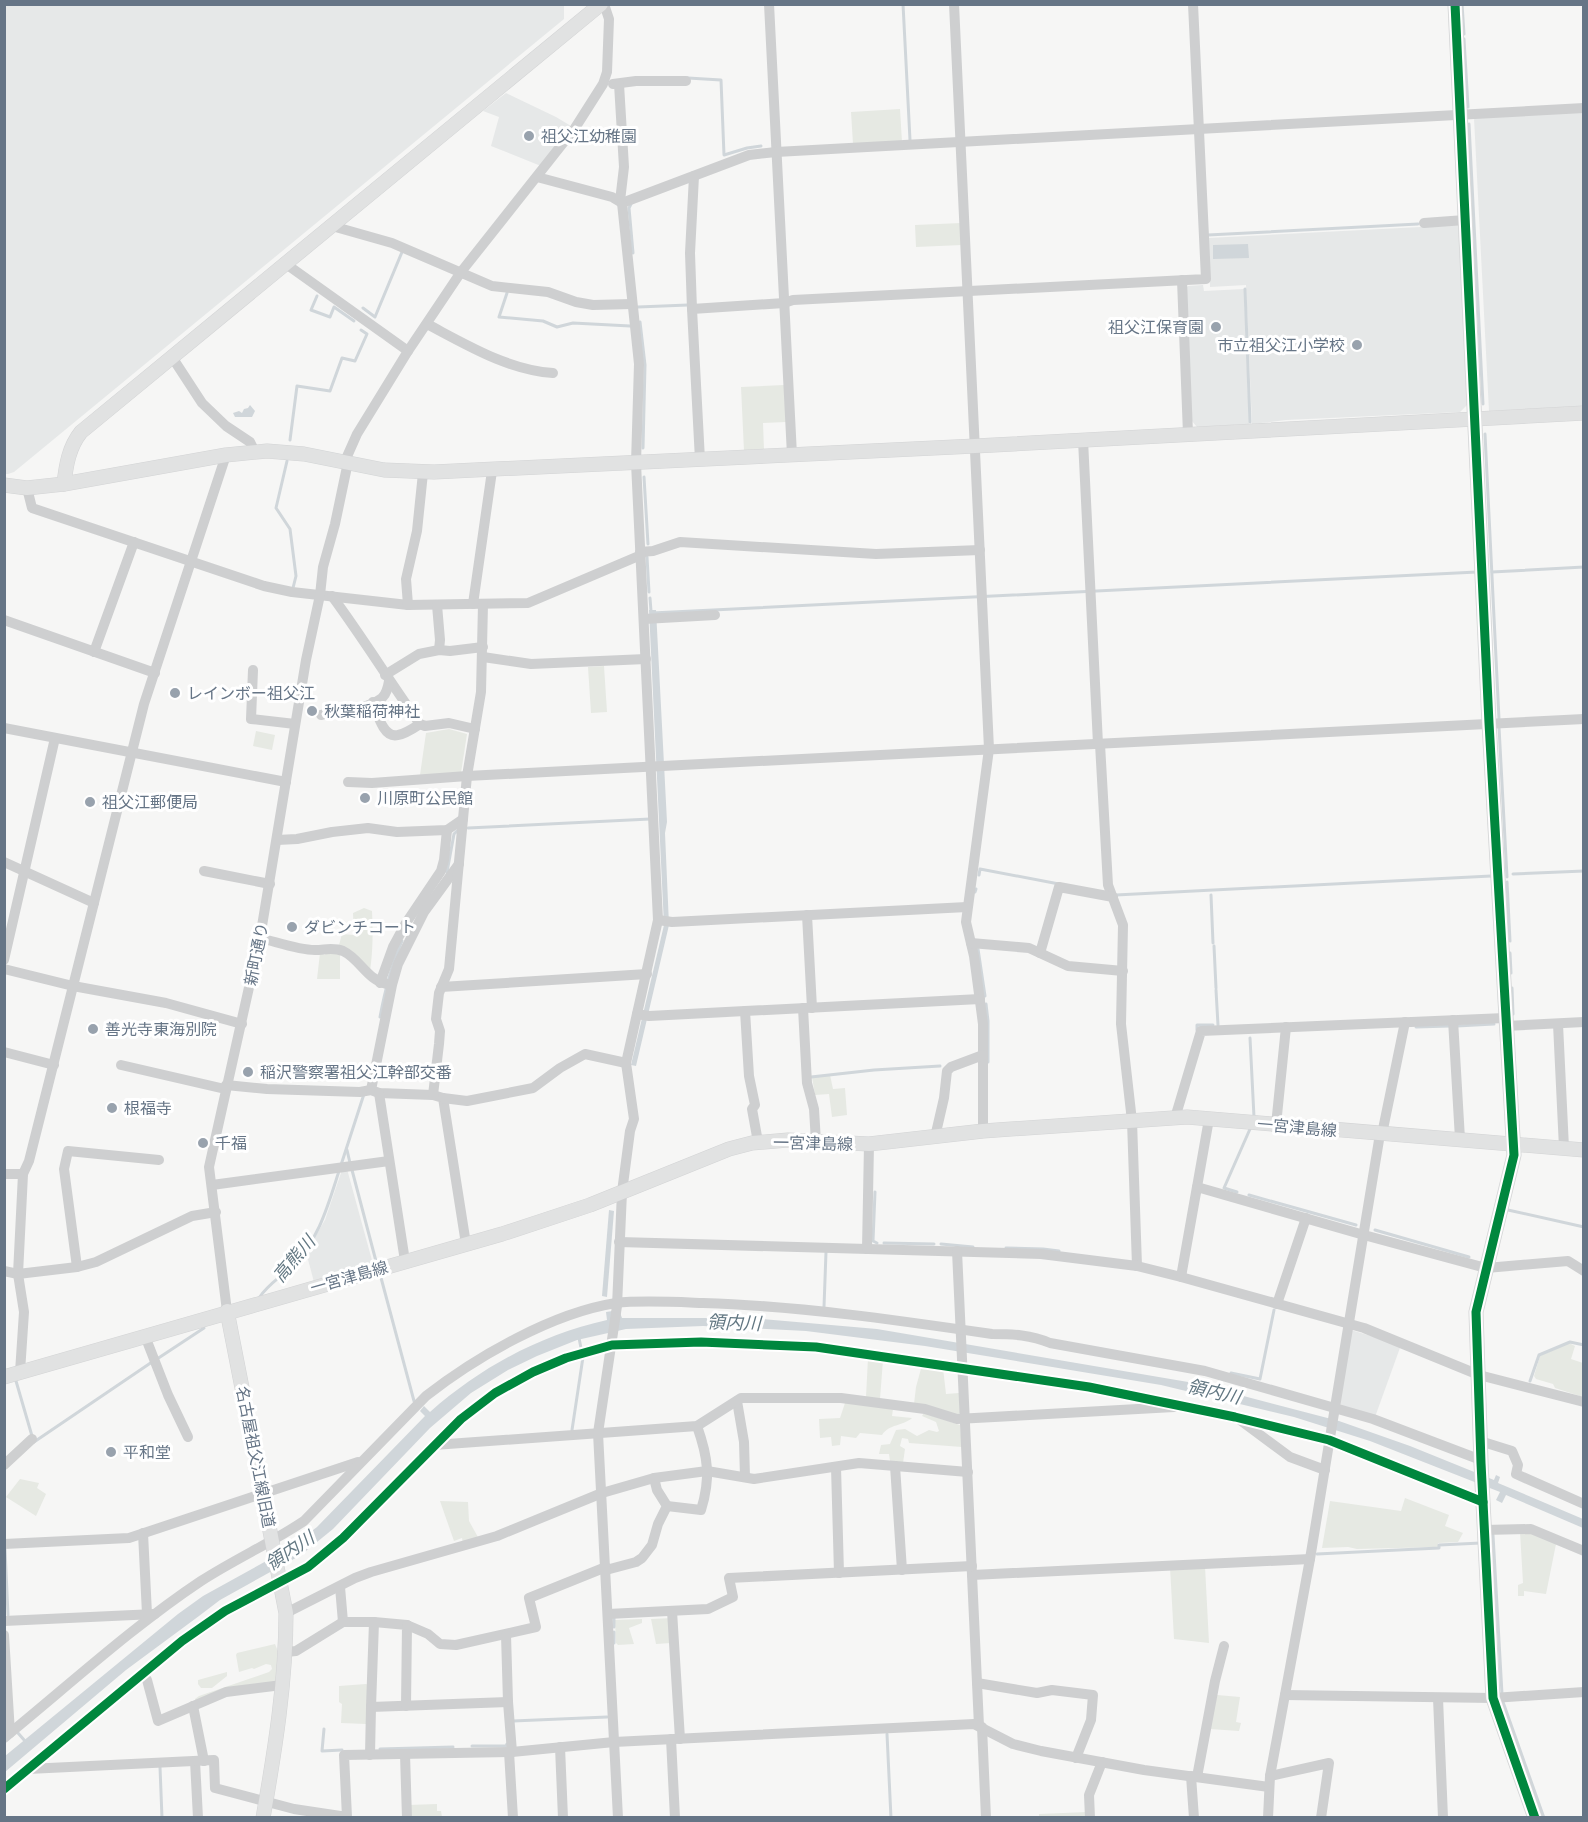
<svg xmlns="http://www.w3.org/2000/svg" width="1588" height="1822" font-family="Raleway,'Noto Sans JP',sans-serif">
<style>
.built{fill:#e6e8e8}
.green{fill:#e6e9e3}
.water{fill:#d0d6da}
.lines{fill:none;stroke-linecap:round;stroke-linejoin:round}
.stream{stroke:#d0d6da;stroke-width:3}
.secondary-casing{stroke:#d3d4d5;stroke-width:15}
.street{stroke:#cecfd0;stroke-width:10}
.secondary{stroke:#e1e2e2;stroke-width:14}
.cycleway-casing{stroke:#fff;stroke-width:13}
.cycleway{stroke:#00873e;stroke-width:9}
.poi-dot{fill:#98a2ad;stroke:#fff;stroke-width:2}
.labels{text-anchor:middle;stroke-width:6;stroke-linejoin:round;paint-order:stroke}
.poi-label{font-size:16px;fill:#667586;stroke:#fff;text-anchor:start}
.street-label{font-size:16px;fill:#667586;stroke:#fff}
.water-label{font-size:18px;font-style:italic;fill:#627782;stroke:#fff}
</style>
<rect width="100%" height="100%" fill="#f6f6f5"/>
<g class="built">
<polygon points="5,4 564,4 564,19 14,472 8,474 4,474"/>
<polygon points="506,93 556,117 571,126 541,166 491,146 499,117 483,111"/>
<polygon points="1583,112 1583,406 1489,411 1474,118"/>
<polygon points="1459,225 1469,403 1460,412 1286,420 1252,424 1246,285 1210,287 1208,238"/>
<polygon points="1203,285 1204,291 1244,289 1249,424 1197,427 1192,421 1186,288 1188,286"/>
<polygon points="347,1169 373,1264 314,1282 306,1252 325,1220 342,1170"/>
<polygon points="1351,1330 1401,1345 1375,1417 1341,1406 1340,1402"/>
</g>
<g class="green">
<polygon points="900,109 902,142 853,144 851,112"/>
<polygon points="961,223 962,245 916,247 915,225"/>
<polygon points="784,385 786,422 763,423 764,450 744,451 741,387"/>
<polygon points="604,666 607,712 591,713 588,667"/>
<polygon points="449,729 467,734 461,773 420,775 426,733"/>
<polygon points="256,731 275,735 272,750 253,746"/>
<path d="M364,908l8,3c1,21 1,40 -2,60l-31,-26 3,-11 12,1 -1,-22z"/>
<polygon points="326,952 340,954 340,979 317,979 320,953 325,955"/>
<polygon points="830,1075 833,1089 845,1088 847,1115 832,1117 829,1094 815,1095 812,1077"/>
<polygon points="1569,1343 1575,1346 1571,1359 1583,1363 1583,1397 1555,1388 1553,1384 1536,1379 1534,1376 1540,1356"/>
<polygon points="868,1358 883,1360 880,1399 866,1397"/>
<polygon points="922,1365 943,1368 946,1394 959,1393 960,1413 957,1416 914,1404 916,1387"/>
<path d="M845,1403l48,6 -1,7 20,2c-9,8 -23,6 -30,17l-22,-2 -4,5 -15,-2 -1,9 -8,1 -1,-9 -11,1 -1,-19 21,-1z"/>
<polygon points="924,1413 960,1425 962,1447 909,1443 908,1439 902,1438 900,1446 905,1449 903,1463 890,1461 889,1454 879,1454 881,1445 890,1444 896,1430 905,1429 917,1436 929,1430 937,1432 939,1431 936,1422 922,1416"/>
<polygon points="20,1479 39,1483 37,1488 46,1494 36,1516 6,1497"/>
<polygon points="1405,1498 1449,1515 1445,1526 1463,1533 1458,1542 1438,1543 1438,1547 1357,1549 1348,1547 1322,1548 1330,1501 1401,1511"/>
<polygon points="440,1501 468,1502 469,1521 479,1539 463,1544 462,1538 454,1541"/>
<polygon points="1520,1532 1529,1532 1556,1544 1546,1594 1524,1591 1524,1596 1518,1596 1518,1585 1523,1583"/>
<polygon points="1205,1566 1209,1643 1174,1639 1170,1567"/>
<polygon points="672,1618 671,1643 656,1644 651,1619"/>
<polygon points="642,1619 642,1623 629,1628 634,1644 618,1645 616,1643 615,1620"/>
<polygon points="275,1644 279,1654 277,1681 195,1701 195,1699 199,1696 269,1672 272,1669 271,1665 266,1664 254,1669 252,1668 239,1672 236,1655 237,1653"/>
<polygon points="227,1672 227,1676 212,1688 201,1688 198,1684 198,1680"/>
<polygon points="366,1684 369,1685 366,1724 341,1723 342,1704 339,1702 339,1686"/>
<polygon points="1217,1695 1240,1697 1236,1722 1241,1723 1239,1731 1210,1729"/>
<polygon points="437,1804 437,1811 441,1811 442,1817 409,1817 408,1805"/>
<polygon points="1087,1812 1087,1818 1018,1818 1039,1817 1039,1814"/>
</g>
<g class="water">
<polygon points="1248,244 1249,258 1213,259 1213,245"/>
<polygon points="250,405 255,411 252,417 235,417 233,413 239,411 242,413 244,409 248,408"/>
<polygon points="649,610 656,610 667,822 665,833 669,925 636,1066 631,1065 664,925"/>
<polygon points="609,1210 614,1211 607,1297 602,1296"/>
<path d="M619,1310l3,8h129l126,11 317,54 145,38 71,25 84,34 2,-5 4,2 -2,6 85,36v9l-77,-33 -4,8 -6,-3 4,-8 -130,-51 -76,-24 -133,-32 -236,-39 -119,-15 -103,-5 -77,3 -49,11 -40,16 -29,14 -37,23 -41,35 -97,101 -32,26 -81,45 -21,16 -73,54 -121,102v-16l173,-142 25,-18 85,-47 29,-22 108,-111 -5,-5 4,-5 6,6c51,-45 110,-77 177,-92l-1,-8z"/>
</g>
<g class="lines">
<g class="stream">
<polyline points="903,4 910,140"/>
<polyline points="1462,4 1464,34"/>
<polyline points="1464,39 1468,107"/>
<polyline points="688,78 721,80 724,155 747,148 761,146"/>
<polyline points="1469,124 1483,404"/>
<polyline points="631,204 629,208 633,253"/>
<polyline points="1208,235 1418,224"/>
<polyline points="1245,289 1250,422"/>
<polyline points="507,293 499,317 543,321 557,327 573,323 630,326"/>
<polyline points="317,296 311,310 330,317 334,307 354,321"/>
<polyline points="638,307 688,305"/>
<polyline points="363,308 375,317 402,252"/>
<polyline points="640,322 645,365 643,448"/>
<polyline points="1485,434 1499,719"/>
<polyline points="290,440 297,386 330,391 342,358 355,361 367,334 361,330"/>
<polyline points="287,461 276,508 290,529 296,576 293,588"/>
<polyline points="644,477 648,544"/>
<polyline points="647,557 649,592"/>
<polyline points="1492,572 1584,567"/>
<polyline points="650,598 651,611"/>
<polyline points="652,613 1477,572"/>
<polyline points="1499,727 1507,877"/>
<polyline points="468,828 650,819"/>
<polyline points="447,872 454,834 458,830"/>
<polyline points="1513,874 1584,871"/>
<polyline points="979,875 980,869 1059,884"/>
<polyline points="1507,882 1510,941"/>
<polyline points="975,892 976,889"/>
<polyline points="1116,895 1491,876"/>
<polyline points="1211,895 1213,943"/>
<polyline points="1214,946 1216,988"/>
<polyline points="978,949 985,996"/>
<polyline points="1510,953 1511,973"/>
<polyline points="1512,988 1513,1014"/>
<polyline points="1216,990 1218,1025"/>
<polyline points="986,1004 988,1021 988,1062"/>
<path d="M380,1017c5,-27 11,-51 22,-76"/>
<polyline points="1457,1026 1494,1024"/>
<polyline points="1416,1027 1450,1026"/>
<polyline points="1197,1030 1197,1025 1213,1025"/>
<polyline points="1250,1038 1254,1117"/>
<polyline points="811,1077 874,1070 940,1066"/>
<polyline points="347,1150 350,1163"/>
<polyline points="341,1165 364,1094"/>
<polyline points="352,1170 377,1265"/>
<polyline points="875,1192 873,1241 877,1243"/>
<polyline points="1237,1192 1224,1188 1250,1129"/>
<polyline points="1249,1195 1356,1225"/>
<polyline points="1508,1210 1584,1227"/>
<polyline points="1375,1230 1469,1257"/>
<polyline points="884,1243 934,1244"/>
<polyline points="941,1244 973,1247"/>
<polyline points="1006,1248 1043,1249 1059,1251"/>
<polyline points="380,1274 414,1401"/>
<path d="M259,1298c9,-14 21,-20 33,-32 27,-26 36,-61 47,-95"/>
<polyline points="824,1307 826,1252"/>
<polyline points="579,1338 581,1348"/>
<polyline points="157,1359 204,1328"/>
<polyline points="1231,1373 1260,1379 1274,1310"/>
<polyline points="16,1381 32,1436"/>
<polyline points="1530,1381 1539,1355 1570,1342 1584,1345"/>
<polyline points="572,1430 583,1357"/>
<polyline points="34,1442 152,1362"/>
<polyline points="1493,1535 1502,1694"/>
<polyline points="5,1549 8,1615"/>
<polyline points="1317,1554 1439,1548 1439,1545 1481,1543"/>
<polyline points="614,1627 614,1618"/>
<polyline points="614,1632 614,1643"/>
<polyline points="1503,1702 1544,1818"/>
<polyline points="513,1721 607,1717"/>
<polyline points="324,1729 322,1751 342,1750"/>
<polyline points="18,1733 25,1741"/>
<polyline points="887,1734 891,1818"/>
<polyline points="472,1746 506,1746 507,1744"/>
<polyline points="380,1749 453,1747"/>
<polyline points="160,1767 162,1818"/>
</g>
<g class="secondary-casing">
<g id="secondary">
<polyline points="1455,4 1489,723 1514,1155 1476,1312 1481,1463 1493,1698 1535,1818"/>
<path d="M64,484c2,-19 5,-37 17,-52l520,-428"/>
<polyline points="4,485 27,488 64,484 226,455 267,451 304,454 384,470 434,472 975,446 1584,413"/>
<path d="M227,1311l59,302c0,68 -11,137 -23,205"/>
<polyline points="4,1377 502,1234 590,1205 729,1149 752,1143 788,1140 869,1144 983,1131 1187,1117 1584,1150"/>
</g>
</g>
<g class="street">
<polyline points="769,4 792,455"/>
<polyline points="954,4 989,749 966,922 974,956 983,1024 983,1131"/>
<polyline points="613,84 636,81 686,81"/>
<polyline points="619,84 624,167 620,201"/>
<polyline points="537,177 612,197 622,203 749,155 776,152 1584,108"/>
<polyline points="1424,223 1465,220"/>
<polyline points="332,226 392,243 492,286 548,292 576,302 593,305 632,304"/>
<polyline points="286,264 408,351"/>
<polyline points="1182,280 1188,434"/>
<polyline points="692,309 690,253 694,176"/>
<path d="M427,324c40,21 81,46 126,49"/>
<polyline points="172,357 202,403 226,426 250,442 255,452"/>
<polyline points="1083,440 1098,744"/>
<polyline points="700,460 692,309 784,303 793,300 1206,279 1193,4"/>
<polyline points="345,461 357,434 408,351 461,272 575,128 603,84 607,72 609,19 604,4"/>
<polyline points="27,488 32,508 264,586 292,592 408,605 528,603 641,555"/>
<polyline points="640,552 653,551 680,542 876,554 980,550"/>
<path d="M332,596c31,42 58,86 88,128l5,2 24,-3 26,6"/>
<polyline points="473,604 492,471"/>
<polyline points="408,605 406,579 417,531 423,473"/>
<polyline points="437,605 440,640 439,650"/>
<polyline points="644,619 715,615"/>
<polyline points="4,620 155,673"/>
<polyline points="94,652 134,542"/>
<polyline points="483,657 531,664 646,659"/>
<polyline points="253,670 251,719 295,724"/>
<polyline points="385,675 419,654 439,650 450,651 483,647"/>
<path d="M373,702c4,10 10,37 25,33 7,-1 16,-7 22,-11"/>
<path d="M321,715c19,-4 45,-5 61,-17 5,-5 6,-11 7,-17"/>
<polyline points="4,728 286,782"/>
<polyline points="1100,744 1108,885 1123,925 1121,1024 1132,1121 1137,1266"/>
<polyline points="348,782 372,783 467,776 1584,719"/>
<polyline points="277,840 297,839 332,832 368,828 397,832 447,830 463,819"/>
<polyline points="4,862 94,903"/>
<polyline points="204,871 270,884"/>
<polyline points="807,915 812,1008"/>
<polyline points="658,920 672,922 967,907"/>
<path d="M260,938c17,4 38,12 55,12 10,0 18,-3 28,1 17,8 24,29 44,33"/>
<polyline points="971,943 1029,948 1068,966 1123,971"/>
<polyline points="1040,953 1059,887 1113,897"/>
<polyline points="4,960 55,738"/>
<polyline points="4,969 73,986 166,1003 242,1024"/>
<polyline points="380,983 393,947 406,923 441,871 444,860 447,830"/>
<polyline points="441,987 647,974"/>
<polyline points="803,1008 807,1083 814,1109 816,1142"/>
<polyline points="745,1011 749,1076 755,1105 752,1109 758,1142"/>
<polyline points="637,1014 649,1016 980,999"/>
<polyline points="1453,1020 1460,1139"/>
<polyline points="1558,1024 1564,1148"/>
<polyline points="1505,1026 1584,1022"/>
<polyline points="4,1052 54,1065"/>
<polyline points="121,1065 225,1089"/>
<polyline points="226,1085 267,1089 360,1092 371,1090 379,1093 433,1095 443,1098 466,1244"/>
<polyline points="371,1090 392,985 398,964 424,912 459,864"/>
<polyline points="379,1093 405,1261"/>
<polyline points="433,1095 439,1044 440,1031 436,1019 439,993 449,969 467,776 481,692 483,604"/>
<polyline points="443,1098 467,1101 533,1088 560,1068 585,1054 626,1063"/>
<polyline points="1175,1118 1201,1031 1505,1018"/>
<polyline points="1209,1119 1197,1187 1364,1235 1486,1268 1568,1261 1584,1271"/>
<polyline points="1276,1125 1286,1027"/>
<polyline points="1382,1134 1405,1022"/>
<polyline points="935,1137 944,1098 947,1071 951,1067 983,1055"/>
<polyline points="4,1174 23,1174"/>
<polyline points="212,1185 389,1161"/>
<polyline points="619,1242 1041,1254 1137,1266 1181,1277 1364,1328 1479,1375 1584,1402"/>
<polyline points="867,1249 869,1144"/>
<polyline points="957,1251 979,1726"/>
<polyline points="77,1267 64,1169 68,1151 159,1160"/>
<polyline points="4,1271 18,1274 77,1267 96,1262 192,1216 216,1212"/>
<polyline points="1181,1277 1197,1187"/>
<polyline points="1277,1304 1306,1218"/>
<polyline points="227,1311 209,1167 260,938 306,660 320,595 323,567 335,524 348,462"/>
<polyline points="145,1336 168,1395 188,1437"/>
<polyline points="20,1372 24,1312 18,1274 23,1174 29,1161 144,704 226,455"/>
<polyline points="737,1401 744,1442 745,1477"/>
<polyline points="1240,1420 1290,1457 1325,1470"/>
<polyline points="1480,1441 1512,1451 1518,1465 1516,1474 1584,1504"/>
<polyline points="434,1445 697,1426 741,1398 841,1398 925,1409 957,1419 1174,1407"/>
<polyline points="4,1465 32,1439"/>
<polyline points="895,1466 902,1570"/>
<polyline points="836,1467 839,1573"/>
<path d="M667,1506l34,4c10,-32 7,-53 -4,-84"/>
<polyline points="1484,1530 1531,1529 1584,1551"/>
<polyline points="143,1533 147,1614"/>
<polyline points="4,1544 129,1538 358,1462"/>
<polyline points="606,1570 636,1562 642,1558 652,1545 658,1524 667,1506 657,1490 654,1478"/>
<polyline points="972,1575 1310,1559"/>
<polyline points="340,1587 343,1622 374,1622 371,1707 508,1702"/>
<polyline points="672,1611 680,1739"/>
<polyline points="286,1613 355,1578 371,1572 497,1536 602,1493 654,1478 707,1471 754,1479 859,1463 968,1472"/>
<polyline points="608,1614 708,1609 733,1597 729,1578 972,1566"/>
<polyline points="4,1621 155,1614"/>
<polyline points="374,1622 407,1625 406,1706"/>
<polyline points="407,1625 428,1634 440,1644 456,1645 536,1627 529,1598 606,1567"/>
<polyline points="4,1635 10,1733"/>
<polyline points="506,1635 508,1702 512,1752"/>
<polyline points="286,1652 296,1651 343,1622"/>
<polyline points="143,1674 147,1680 158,1721 226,1692 282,1685"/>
<polyline points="977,1683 1037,1693 1052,1690 1093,1695 1091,1720 1076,1758"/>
<polyline points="1285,1695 1493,1698 1584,1692"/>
<polyline points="1438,1698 1443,1818"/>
<polyline points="193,1706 204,1761"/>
<polyline points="982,1727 986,1818"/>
<path d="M4,1738c65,-53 128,-111 197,-157 34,-22 70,-38 103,-60l122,-125c50,-39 126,-83 190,-93 24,-3 61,-1 87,0 97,3 193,17 289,31 21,0 39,1 58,9l155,28 168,48 108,41"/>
<polyline points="671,1739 675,1818"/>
<polyline points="560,1747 563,1818"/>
<polyline points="509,1752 513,1818"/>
<polyline points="405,1754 407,1818"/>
<polyline points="370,1755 371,1707"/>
<polyline points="195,1761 198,1818"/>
<polyline points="28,1769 214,1760 215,1788 294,1809 347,1817 344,1755 512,1752 614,1742 974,1724 1013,1744 1041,1751 1144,1770 1269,1787"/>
<polyline points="1191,1776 1194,1818"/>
<polyline points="1270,1776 1329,1763 1321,1818"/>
<polyline points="1197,1777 1215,1681 1224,1646"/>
<polyline points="4,1789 182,1641 225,1611 308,1567 343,1538 461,1419 495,1393 533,1372 566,1358 612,1345 701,1342 816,1347 1089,1387 1235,1417 1329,1440 1483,1502"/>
<polyline points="618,1818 598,1433 617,1306 622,1192 630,1131 634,1119 626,1063 658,920 636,463 639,364 622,203"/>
<polyline points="1090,1818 1089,1795 1102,1762"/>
<polyline points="1268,1818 1270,1776 1310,1559 1380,1134"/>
</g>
<use href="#secondary" class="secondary"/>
<g class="cycleway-casing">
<g id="cycleway">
<polyline points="1455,4 1489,723 1514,1155 1476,1312 1481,1463 1493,1698 1535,1818"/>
<polyline points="4,1789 182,1641 225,1611 308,1567 343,1538 461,1419 495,1393 533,1372 566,1358 612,1345 701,1342 816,1347 1089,1387 1235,1417 1329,1440 1483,1502"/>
</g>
</g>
<use href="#cycleway" class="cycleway"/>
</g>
<g class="poi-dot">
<circle cx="529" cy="136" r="6"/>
<circle cx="1216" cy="327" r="6"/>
<circle cx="1357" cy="345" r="6"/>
<circle cx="175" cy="693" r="6"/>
<circle cx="312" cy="711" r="6"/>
<circle cx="365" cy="798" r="6"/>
<circle cx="90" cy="802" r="6"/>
<circle cx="292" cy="927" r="6"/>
<circle cx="93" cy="1029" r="6"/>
<circle cx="248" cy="1072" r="6"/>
<circle cx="112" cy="1108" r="6"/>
<circle cx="203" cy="1143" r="6"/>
<circle cx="111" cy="1452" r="6"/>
</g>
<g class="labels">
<g class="poi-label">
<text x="541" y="142">祖父江幼稚園</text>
<text x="1204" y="333" text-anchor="end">祖父江保育園</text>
<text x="1345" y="351" text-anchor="end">市立祖父江小学校</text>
<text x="187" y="699">レインボー祖父江</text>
<text x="324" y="717">秋葉稲荷神社</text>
<text x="377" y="804">川原町公民館</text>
<text x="102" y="808">祖父江郵便局</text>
<text x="304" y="933">ダビンチコート</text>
<text x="105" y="1035">善光寺東海別院</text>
<text x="260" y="1078">稲沢警察署祖父江幹部交番</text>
<text x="124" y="1114">根福寺</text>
<text x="215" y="1149">千福</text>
<text x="123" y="1458">平和堂</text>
</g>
<g class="street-label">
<text transform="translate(256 954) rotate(-79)" y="6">新町通り</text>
<text transform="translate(1297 1127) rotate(5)" y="6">一宮津島線</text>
<text transform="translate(813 1143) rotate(1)" y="6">一宮津島線</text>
<text transform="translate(349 1277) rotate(-16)" y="6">一宮津島線</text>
<text transform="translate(256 1457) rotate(79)" y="6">名古屋祖父江線旧道</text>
</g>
<g class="water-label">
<text transform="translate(294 1259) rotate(-50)" y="6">高熊川</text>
<text transform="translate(734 1323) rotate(2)" y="6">領内川</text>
<text transform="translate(1214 1392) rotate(13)" y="6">領内川</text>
<text transform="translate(290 1551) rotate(-34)" y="6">領内川</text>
</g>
</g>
<rect width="1588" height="1822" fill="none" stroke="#667586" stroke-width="12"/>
</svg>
